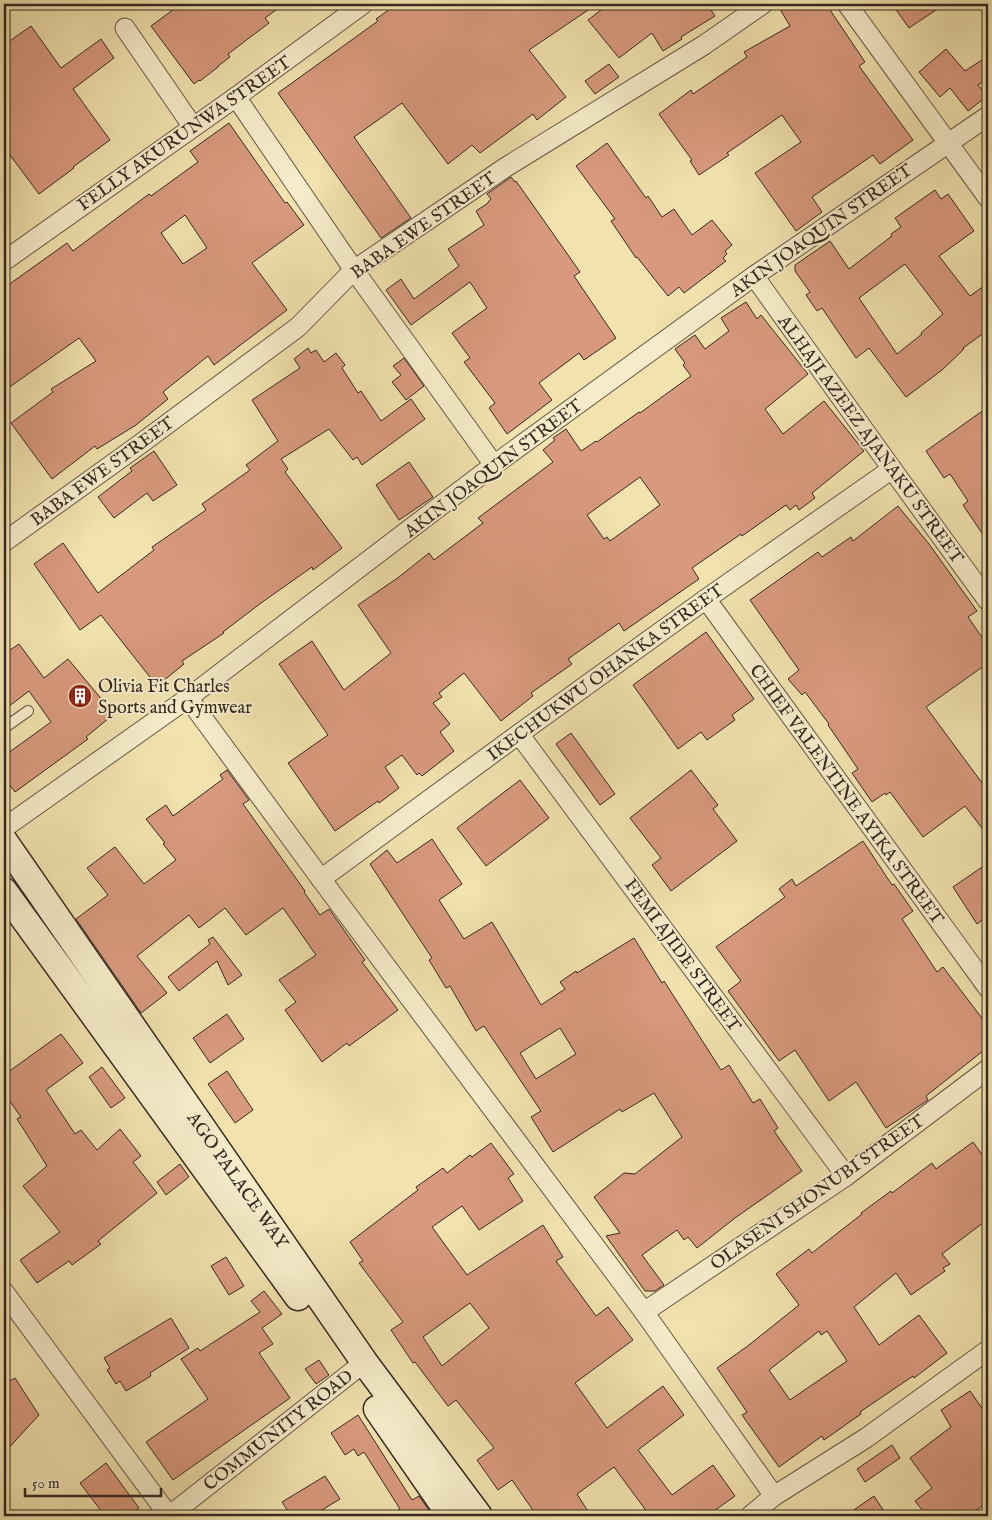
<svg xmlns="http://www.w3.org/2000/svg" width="992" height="1520" font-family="'IM FELL English',serif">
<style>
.building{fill:#d8997e;stroke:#352923;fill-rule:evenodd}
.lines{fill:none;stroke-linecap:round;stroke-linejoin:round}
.lane-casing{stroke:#645746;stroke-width:12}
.street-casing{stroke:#645746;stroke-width:21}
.secondary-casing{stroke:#352923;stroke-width:29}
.lane{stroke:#f6ecca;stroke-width:10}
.street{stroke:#f6ecca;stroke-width:19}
.secondary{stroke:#f6ecca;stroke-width:26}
.labels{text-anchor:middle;stroke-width:4;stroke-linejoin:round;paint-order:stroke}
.street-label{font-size:18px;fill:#352923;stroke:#f6ecca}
.poi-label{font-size:18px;fill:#352923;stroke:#f6ecca;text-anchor:start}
</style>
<rect width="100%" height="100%" fill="#f1e2ae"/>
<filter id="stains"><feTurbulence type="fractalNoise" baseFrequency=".004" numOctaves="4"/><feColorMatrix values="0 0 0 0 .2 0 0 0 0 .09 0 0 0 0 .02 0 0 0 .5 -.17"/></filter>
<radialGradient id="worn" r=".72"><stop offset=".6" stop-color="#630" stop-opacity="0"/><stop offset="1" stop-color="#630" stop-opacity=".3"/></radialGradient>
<g class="building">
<polygon points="181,4 284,4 265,18 269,23 228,54 230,57 218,66 218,67 200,81 199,80 194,84 151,26"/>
<polygon points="397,4 597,4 529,50 566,97 537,120 533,114 480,153 472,145 448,164 402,103 354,137 411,218 381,238 278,93 378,21 376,19"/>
<polygon points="609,4 707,4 715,16 681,37 682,39 663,51 652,33 619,58 588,20"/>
<polygon points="777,4 826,4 865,62 859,66 913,140 880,164 873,155 812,197 822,212 796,231 755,173 801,142 782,115 727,153 729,155 699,175 690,161 692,160 659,114 691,90 693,94 747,57 744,52 790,26"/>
<polygon points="892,4 945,4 909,28"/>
<polygon points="31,26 61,68 101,39 114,58 73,89 110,140 73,167 74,168 39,194 4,147 4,45"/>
<polygon points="946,49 965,71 988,56 988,78 978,85 987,96 968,111 950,88 940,97 919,72"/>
<polygon points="609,64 619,77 595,94 585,81"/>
<path d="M229,123l56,80 2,-1 17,23 -52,38 35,47 -73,55 -6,-9 -45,36 5,7 -32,26 -39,24 -2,-3 -43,33 -41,-56 42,-31 -2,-3 45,-28 -17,-23 -75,53v-103l63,-45 6,8 76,-57 2,2 47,-34 -8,-11zM185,215l22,33 -24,16 -22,-31z"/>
<polygon points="607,143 646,198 648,196 662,217 674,209 692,235 712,220 732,245 725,251 727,254 723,258 726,261 684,293 679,287 668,296 637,257 636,258 611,221 615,219 576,166"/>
<polygon points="511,177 515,182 516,181 580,272 574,276 616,338 584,360 579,353 539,383 552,400 507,434 489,408 495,403 464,362 470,358 452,333 487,308 470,282 411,325 386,290 401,279 414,299 459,266 448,249 484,225 476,211 488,203 488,202 491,199 487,194"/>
<path d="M935,190l6,9 7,-5 26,37 -35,25 31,40 18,-13v47l-25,18 1,1 -22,21 -36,27 -37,-49 -13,10 -34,-50 -5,3 -11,-16 4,-3 -15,-21v-6l35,-24 19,28 43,-33 -1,-2 10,-7 -6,-9zM905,264l38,50 -22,19 1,1 -25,20 -38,-56z"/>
<path d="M746,302l11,17 4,-4 47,59 -43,35 18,25 41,-33 40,50 -52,42 3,5 -16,12 -3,-5 -6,5 -4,-5 -44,31 -1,-2 -49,34 7,11 -75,52 -5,-8 -51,36 4,5 -41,29 2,3 -32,25 -37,-48 -25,20 3,4 -9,6 17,21 -10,8 14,19 -32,25 -3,-3 -2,2 -15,-20 -17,12 14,21 -20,15 -1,-2 -43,30 -47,-68 40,-28 -49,-71 33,-23 32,49 47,-37 -33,-48 41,-28 30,-24 5,7 49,-37 -5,-5 75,-56 -10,-12 12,-10 -2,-2 13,-9 15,22 15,-10 1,1 42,-30 1,1 51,-37 -8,-11 2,-2 -10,-14 20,-14 10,14 24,-18 -8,-13zM640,477l20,28 -50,36 -3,-4 -3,2 -17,-24z"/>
<polygon points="308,348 311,353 316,350 324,362 336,353 345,365 342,368 358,393 361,391 381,421 411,399 425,419 362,465 357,457 353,460 329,429 281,459 288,469 285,472 342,548 313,570 312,567 261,603 223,632 224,633 182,661 184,664 157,686 101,615 80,630 34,564 63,543 98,593 154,550 152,547 206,510 202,504 250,470 246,465 278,441 252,400 300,368 294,359"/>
<polygon points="404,358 424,386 406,400 392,382 401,375 393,366"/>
<polygon points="988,407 988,542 963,505 968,501 950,474 944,478 926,451"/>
<polygon points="154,451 177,485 153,501 147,493 114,518 98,497 132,471 130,468"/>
<polygon points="409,462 433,497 399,520 376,485"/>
<polygon points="898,506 929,544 977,611 968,617 988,646 988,663 926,707 988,791 988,836 965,806 923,837 890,792 886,795 885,793 872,802 852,773 858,769 828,725 829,724 805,692 802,695 788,679 799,670 750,600 818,552 822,557 851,537 853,541"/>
<polygon points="706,632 754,699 732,715 735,720 707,740 701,732 678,749 633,685"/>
<polygon points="19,644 44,678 68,659 114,714 86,737 88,739 15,792 4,777 4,756 51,722 29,691 4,710 4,654"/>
<polygon points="571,733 615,794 600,805 556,744"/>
<polygon points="227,770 249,800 243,804 305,891 304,892 320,915 329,909 365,960 362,962 398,1010 349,1046 347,1043 322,1062 285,1010 296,1002 279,980 316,955 283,908 246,935 225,908 199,928 189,915 137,956 167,993 141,1013 76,919 108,895 87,868 115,847 144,884 176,860 163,844 165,843 146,819 166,805 173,816 223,779 220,775"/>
<polygon points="691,770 718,805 713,809 737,841 671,891 652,865 661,858 630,818"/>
<polygon points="520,780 549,818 486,866 457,828"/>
<path d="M432,839l30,45 -23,16 25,39 28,-17 49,83 24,-16 -5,-7 16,-11 1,2 57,-35 28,45 2,-2 57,89 8,-5 24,38 7,-4 18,29 -4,3 28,40 -67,47 -38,30 -9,-11 -4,3 -7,-10 -35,25 22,30 -9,6h-10l-39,-55 14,-3 -26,-36 30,-24 11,1 47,-37 -28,-44 -32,19 -2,-3 -67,43 -22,-35 10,-6 -57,-85 -8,5 -26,-45 -4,2 -17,-28 3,-2 -62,-94 17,-14 10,13zM560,1028l16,26 -40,25 -16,-26z"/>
<polygon points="863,841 892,885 894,884 913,911 902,919 937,972 943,967 988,1026 988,1047 926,1096 928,1100 886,1128 856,1082 829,1101 795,1050 779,1061 728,991 741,981 716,947 785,897 779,889 792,879 796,886"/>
<polygon points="988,863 988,916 977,924 953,887"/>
<polygon points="213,937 242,975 228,985 217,961 179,991 168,977 210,944 208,940"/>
<polygon points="227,1014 244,1039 210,1063 193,1038"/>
<polygon points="61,1034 83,1063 46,1090 75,1134 81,1130 97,1150 120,1129 141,1156 133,1162 157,1193 98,1241 101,1244 72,1265 69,1261 37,1283 20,1260 60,1232 23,1186 47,1166 17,1119 21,1117 4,1093 4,1075"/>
<polygon points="102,1067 125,1098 111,1108 89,1077"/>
<polygon points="227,1071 253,1110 235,1123 208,1084"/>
<path d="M973,1142l15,21v56l-46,35 8,10 -7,4 2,3 -34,24 -15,-22 -42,34 25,38 40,-30 28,38 -33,25 -1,-2 -53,36 1,2 -37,26 -2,-4 -43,31 -37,-52 5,-3 -30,-44 32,-23 50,-40 -23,-31 33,-25 3,4 50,-39 -1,-1 30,-22 1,2 40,-30 4,6zM819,1331l2,4 6,-4 20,30 -57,39 -21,-30z"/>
<path d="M491,1143l23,31 -6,4 15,23 -44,29 -17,-24 -30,21 35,48 76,-50 20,32 -7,4 40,55 12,-9 25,33 -58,43 32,45 56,-42 21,29 -46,35 34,45 41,-30 22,31 -28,20h-57l-36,-49 -37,27 14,22h-54l-25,-36 -14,10 -21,-30 17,-12 -38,-48 -8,6 -33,-44 -2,1 -22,-33 12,-8 -44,-59 4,-2 -13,-19 68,-52 -2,-3 27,-19 4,5 23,-18 2,2zM470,1303l19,25 -47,38 -19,-29z"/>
<polygon points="180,1164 189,1177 166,1195 157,1182"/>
<polygon points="226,1257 244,1286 229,1295 211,1266"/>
<polygon points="264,1291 282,1314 262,1328 273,1344 259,1353 290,1398 173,1480 146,1442 208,1399 181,1359 198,1348 200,1351 260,1312 251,1301"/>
<polygon points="171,1318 189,1348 150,1373 151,1376 126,1391 120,1381 116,1384 107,1370 110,1368 104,1358"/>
<polygon points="319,1360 329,1375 316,1384 305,1369"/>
<polygon points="15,1378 39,1415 4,1453 4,1384"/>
<polygon points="970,1391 988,1417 988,1502 968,1516 927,1516 915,1501 932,1488 910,1458 951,1427 941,1410"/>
<polygon points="358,1415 412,1500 419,1496 433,1516 389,1516 400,1509 364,1452 358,1456 354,1449 345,1455 331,1433"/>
<polygon points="892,1445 900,1458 865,1482 857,1469"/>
<polygon points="106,1463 139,1508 127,1516 105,1516 80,1483"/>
<polygon points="325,1476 340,1499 312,1516 291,1516 282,1502"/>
<polygon points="874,1496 887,1516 845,1516"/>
</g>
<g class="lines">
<g class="lane-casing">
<polyline id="lane" points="4,728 28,711"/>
</g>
<g class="street-casing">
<g id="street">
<polyline points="847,4 988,198"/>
<polyline points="125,28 193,127"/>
<polyline points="236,97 354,270 494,465"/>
<polyline points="4,261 236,97 363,4"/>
<polyline points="754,276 892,469 988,601"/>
<polyline points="4,542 139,445 298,327 354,270 506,167 704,45 763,4"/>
<polyline points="706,599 988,988"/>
<polyline points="188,698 321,879 644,1312 774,1496"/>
<polyline points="519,734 846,1176"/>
<polyline points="4,828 188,698 494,465 754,276 988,116"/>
<polyline points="321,879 519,734 706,599 892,469"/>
<polyline points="4,1292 169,1516"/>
<polyline points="644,1312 846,1176 988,1069"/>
<polyline points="169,1516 352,1372 365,1363"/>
<polyline points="750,1516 774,1496 866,1438 988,1350"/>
</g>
</g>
<g class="secondary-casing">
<g id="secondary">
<polyline points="4,841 365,1363 479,1516"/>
<polyline points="4,891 298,1297"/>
<polyline points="377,1409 451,1516"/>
</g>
</g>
<use href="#lane" class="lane"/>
<use href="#street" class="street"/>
<use href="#secondary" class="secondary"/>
</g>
<defs>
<g id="building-disc" transform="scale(1.25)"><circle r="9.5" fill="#8f2418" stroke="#f6ecca"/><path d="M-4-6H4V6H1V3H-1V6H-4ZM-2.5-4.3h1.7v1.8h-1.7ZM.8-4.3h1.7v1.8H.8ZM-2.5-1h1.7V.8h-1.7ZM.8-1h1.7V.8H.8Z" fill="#fff"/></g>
</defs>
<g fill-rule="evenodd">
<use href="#building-disc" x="80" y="696"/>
</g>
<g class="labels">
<g class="street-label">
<text transform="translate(184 133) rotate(-35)" y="6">FELLY AKURUNWA STREET</text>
<text transform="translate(423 225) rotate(-35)" y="6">BABA EWE STREET</text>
<text transform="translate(821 230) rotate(-35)" y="6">AKIN JOAQUIN STREET</text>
<text transform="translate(871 439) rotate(54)" y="6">ALHAJI AZEEZ AJANAKU STREET</text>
<text transform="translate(493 468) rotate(-37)" y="6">AKIN JOAQUIN STREET</text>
<text transform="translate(102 471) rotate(-36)" y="6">BABA EWE STREET</text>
<text transform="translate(605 672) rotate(-36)" y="6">IKECHUKWU OHANKA STREET</text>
<text transform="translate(847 794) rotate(54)" y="6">CHIEF VALENTINE AYIKA STREET</text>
<text transform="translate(683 955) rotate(54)" y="6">FEMI AJIDE STREET</text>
<text transform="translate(238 1180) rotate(55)" y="6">AGO PALACE WAY</text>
<text transform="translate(817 1192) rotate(-35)" y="6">OLASENI SHONUBI STREET</text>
<text transform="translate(278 1430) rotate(-38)" y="6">COMMUNITY ROAD</text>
</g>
<g class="poi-label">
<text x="98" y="692">Olivia Fit Charles<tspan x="98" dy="21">Sports and Gymwear</tspan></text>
</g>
</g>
<rect width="992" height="1520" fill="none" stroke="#f1e2ae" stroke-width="20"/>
<rect x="5" y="5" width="982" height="1510" fill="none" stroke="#352923" stroke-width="2.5"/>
<rect x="10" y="10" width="972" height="1500" fill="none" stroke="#352923"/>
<path d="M25 1488v8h136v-8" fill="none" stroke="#352923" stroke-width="2.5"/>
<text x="32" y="1488" font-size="15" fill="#352923" stroke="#f6ecca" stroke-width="4" paint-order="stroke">50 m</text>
<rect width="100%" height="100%" filter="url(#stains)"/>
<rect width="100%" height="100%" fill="url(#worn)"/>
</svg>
